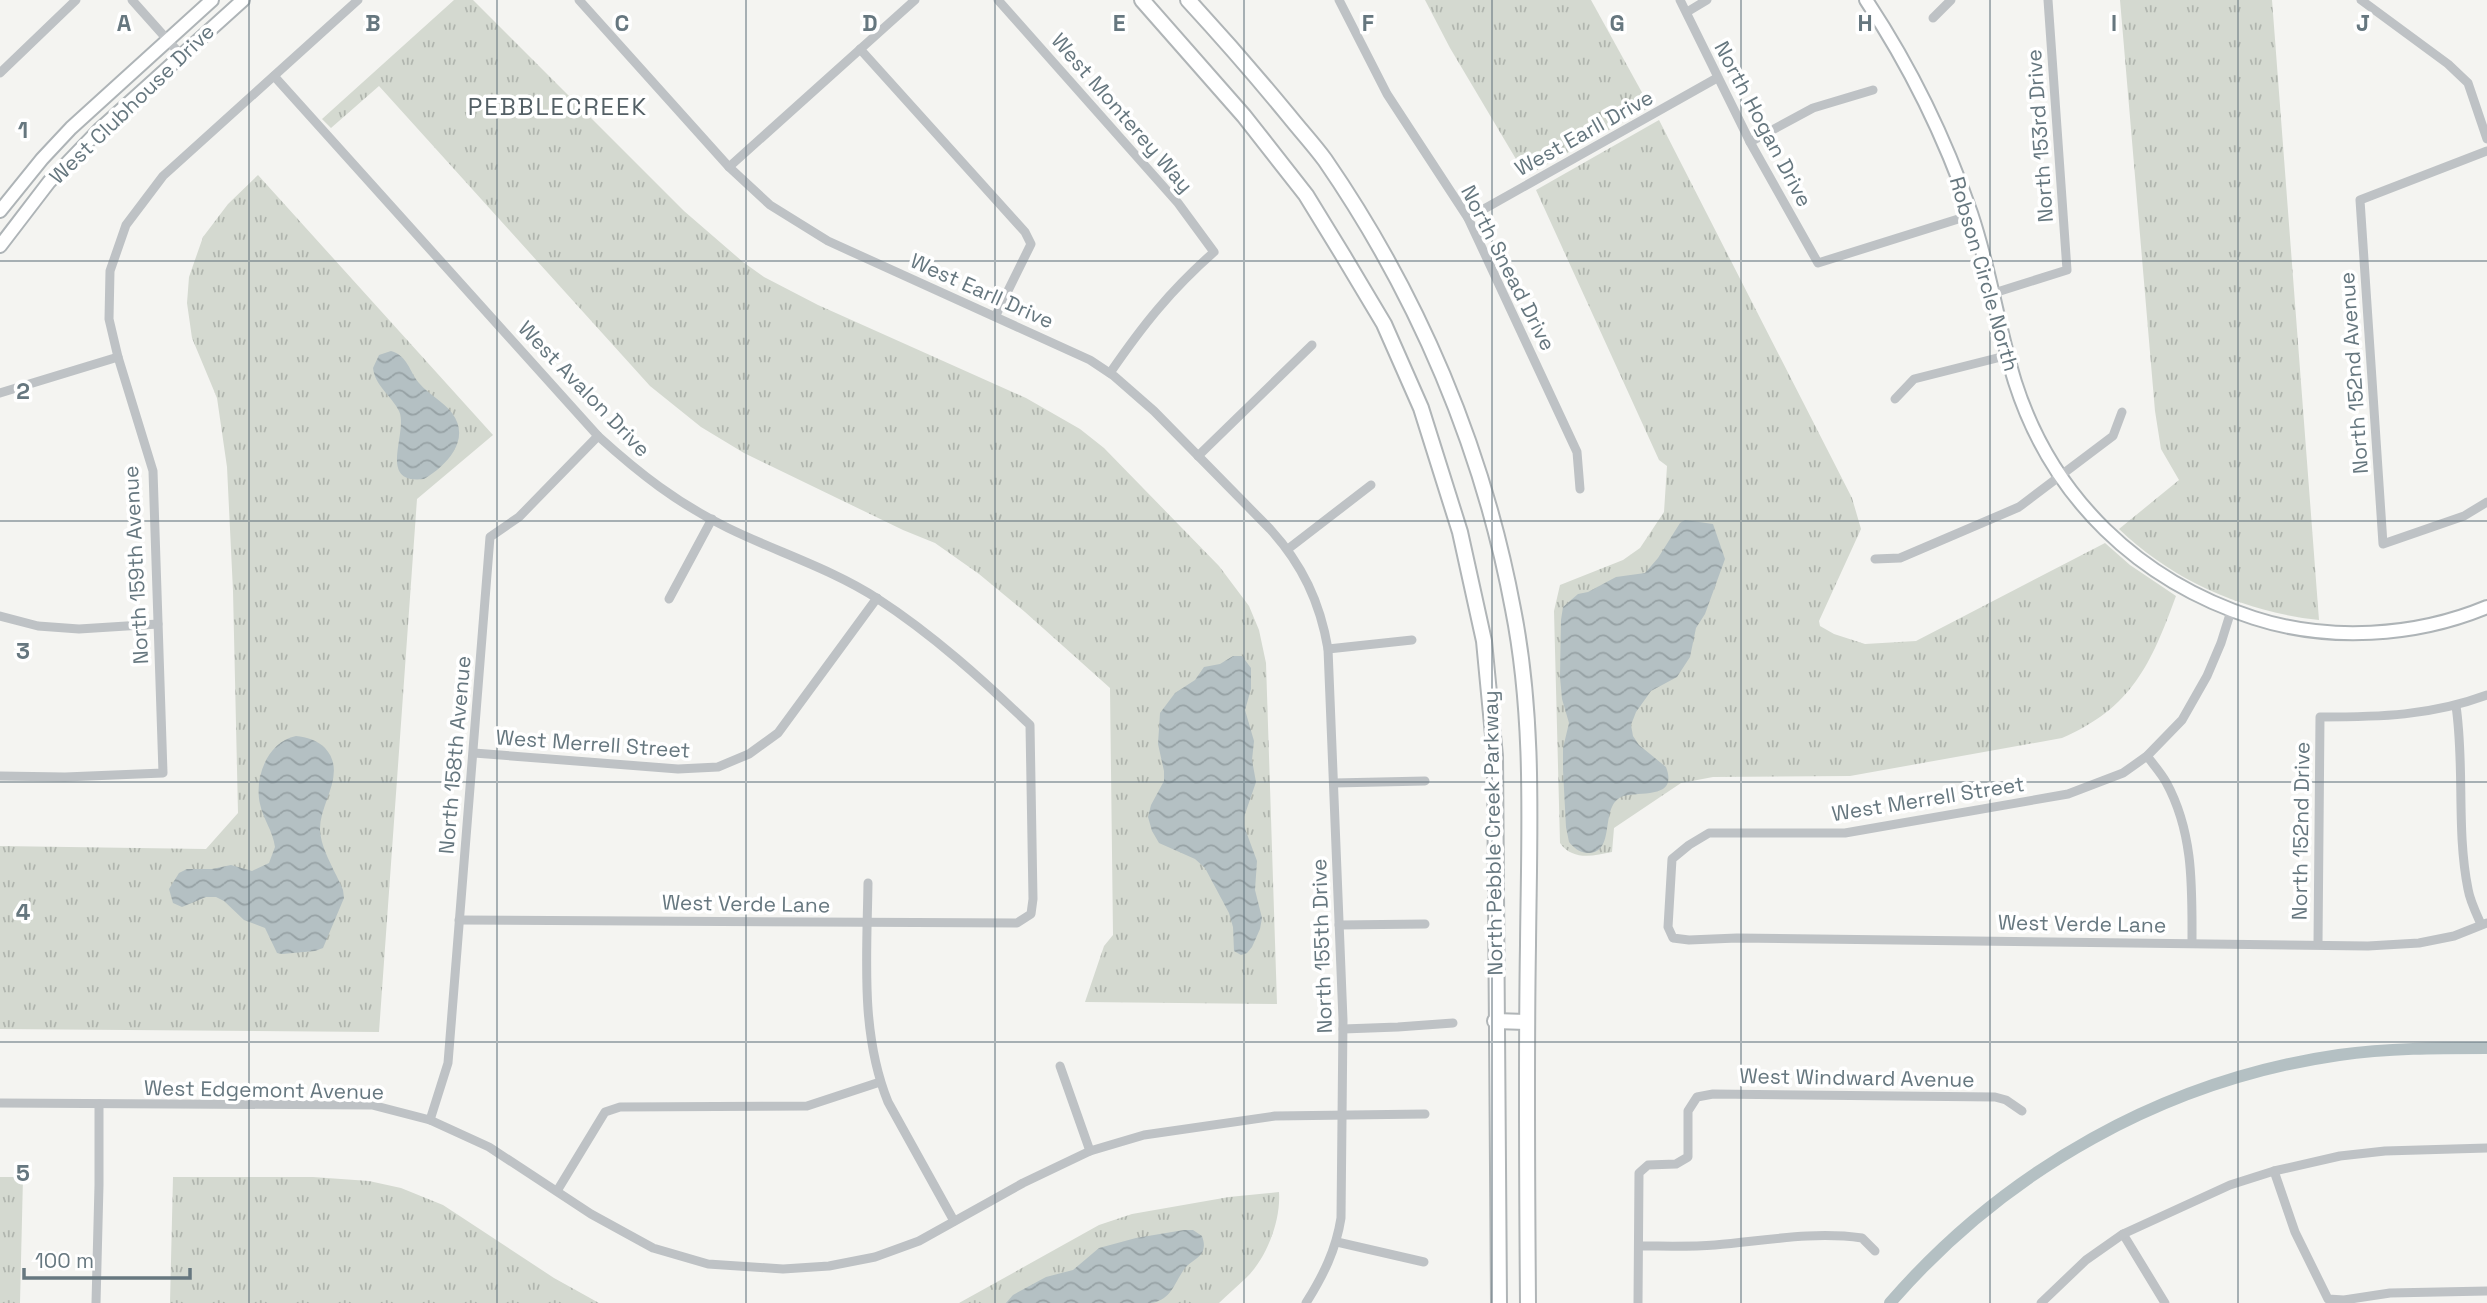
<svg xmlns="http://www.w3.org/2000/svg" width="2487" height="1303" font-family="'Space Grotesk',sans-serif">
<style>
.grass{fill:url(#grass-tufts)}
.water{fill:url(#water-waves)}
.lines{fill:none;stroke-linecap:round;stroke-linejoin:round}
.canal{stroke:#b4c0c3;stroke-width:12}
.secondary-casing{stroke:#aeb4b7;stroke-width:16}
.primary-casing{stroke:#b0b5b7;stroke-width:18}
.street{stroke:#bec2c5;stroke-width:9}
.secondary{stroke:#fff;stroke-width:12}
.primary{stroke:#fff;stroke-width:14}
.grid{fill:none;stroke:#66777f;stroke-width:2;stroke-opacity:0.55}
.labels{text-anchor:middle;stroke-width:7;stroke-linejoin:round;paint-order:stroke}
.street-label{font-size:21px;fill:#66777f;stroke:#fff}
.quarter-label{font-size:24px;letter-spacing:2px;fill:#535f65;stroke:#fff}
.grid-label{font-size:23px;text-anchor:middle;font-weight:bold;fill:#66777f;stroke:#fff;stroke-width:7;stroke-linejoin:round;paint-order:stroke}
</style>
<defs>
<pattern id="grass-tufts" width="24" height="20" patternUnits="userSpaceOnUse" patternTransform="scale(1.75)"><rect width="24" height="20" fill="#d4d9d0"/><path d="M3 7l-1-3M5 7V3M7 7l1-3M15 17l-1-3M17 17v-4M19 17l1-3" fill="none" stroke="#b0b5ae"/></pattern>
<pattern id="water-waves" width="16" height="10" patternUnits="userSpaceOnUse" patternTransform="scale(1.75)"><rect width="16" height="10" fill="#b4c0c3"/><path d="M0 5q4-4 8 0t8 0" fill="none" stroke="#96a1a4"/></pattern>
</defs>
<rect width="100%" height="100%" fill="#f4f4f1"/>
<g class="grass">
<polygon points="454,0 473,0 684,211 743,262 764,277 818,305 1026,398 1080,429 1104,448 1219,566 1249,606 1259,630 1266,663 1277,1004 1085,1002 1104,946 1113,935 1110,688 1025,612 979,574 935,543 903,530 744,453 701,427 650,386 379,86 331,128 322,119"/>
<polygon points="1425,0 1591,0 1650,107 1526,176 1450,48"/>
<path d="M2120,0h152l47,620c-74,-8 -146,-39 -200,-91l60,-49 -18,-31 -6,-38z"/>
<path d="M1659,120l193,378 9,31 -42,92 1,5 14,8 31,10 51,-3 189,-98 25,22 46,31c-25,68 -44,112 -114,142l-212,38 -137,1 -21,4 -11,2 -67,45 -2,24c-19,4 -39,9 -52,-9l-6,-232 6,-26 63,-25 17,-12 24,-36 3,-46 -8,-6 -123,-270z"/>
<polygon points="258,175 493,435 417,499 379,1032 0,1029 0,846 206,849 238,813 233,591 227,467 217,398 192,338 187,303 189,277 203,237 228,204"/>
<polygon points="0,1177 23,1177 20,1303 0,1303"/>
<polygon points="173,1177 313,1177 369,1181 401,1188 443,1205 554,1278 599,1303 170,1303"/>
<path d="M1279,1192c2,28 -12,65 -32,85 -9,9 -19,17 -28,26h-260l140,-78 33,-11 97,-17z"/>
</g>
<g class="water">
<path d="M391,351c17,5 18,20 28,32 10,12 24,18 33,30 20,27 -6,53 -28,66 -48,6 -15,-47 -25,-68 -8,-16 -24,-25 -26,-43l6,-13z"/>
<path d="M1685,520l28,4 12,35 -20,55 -9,14 -6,29 -13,20 -26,14 -15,21 -5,13 2,11 6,9 27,22c13,34 -29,23 -45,30 -22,11 -4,57 -34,56 -8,-1 -13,-5 -18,-11l-3,-15 -3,-57v-22l6,-25 -7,-24 -2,-22 1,-57 2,-13 15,-13 10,-2 28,-15 29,-4 13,-15 22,-35z"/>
<polygon points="1233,656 1242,656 1251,668 1251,689 1245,710 1254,741 1252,760 1256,782 1244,817 1244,826 1257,861 1255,890 1262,918 1260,929 1252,947 1247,953 1241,955 1234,951 1233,927 1229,913 1205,868 1195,859 1159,843 1152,831 1148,817 1151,805 1164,781 1164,771 1158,744 1160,713 1175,693 1195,680 1204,667 1220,664"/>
<path d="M296,736c11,1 21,4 29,12 23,25 -6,55 -5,82 1,20 16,42 23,60l1,8 -21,50 -8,3 -33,3 -5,-1 -12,-25 -21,-8 -20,-19 -8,-4h-10l-24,10 -9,-4 -4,-14 10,-16 8,-4h25l19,-4 21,6 17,-8 6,-16c-2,-16 -12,-28 -15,-43 -6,-26 7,-62 36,-68z"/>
<path d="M1184,1230h9l9,6c2,6 3,11 0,17 -4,6 -12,9 -17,15 -11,15 -13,31 -33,35h-146l7,-8 33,-18 27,-7 26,-22 37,-10z"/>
</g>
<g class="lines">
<path class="canal" d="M1890,1303c115,-133 275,-223 449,-248 49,-7 99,-7 148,-7"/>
<g class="secondary-casing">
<g id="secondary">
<path d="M1866,0c44,66 79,138 105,213 19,56 27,114 44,169 37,116 124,199 239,236 74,24 161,19 233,-11"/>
<polyline points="0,211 42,159 71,128 212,0"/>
<polyline points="0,246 49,182 99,130 243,0"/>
</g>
</g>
<g class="primary-casing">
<g id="primary">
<polyline points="1142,0 1244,116 1306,195 1344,257 1384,324 1421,408 1460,532 1484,641 1495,756 1499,1303"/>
<path d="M1188,0c35,38 69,77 101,116 12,15 25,29 36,44 93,135 158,288 188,449 22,111 16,224 15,336 -2,120 -1,239 0,358"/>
<polyline points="1495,1021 1527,1022"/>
</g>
</g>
<g class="street">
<polyline points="132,0 181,55"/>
<path d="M579,0l150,167 41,38 58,36 262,119 24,16 40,35 116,118c32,35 50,73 58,120l15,371 -2,198c-5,32 -18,58 -35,85"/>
<path d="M998,0l180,203 36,49c-44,39 -71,73 -104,121"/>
<polyline points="1339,0 1387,94 1468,218 1577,452 1580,489"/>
<polyline points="1680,0 1750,142 1818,263 1971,215"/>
<polyline points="2361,0 2448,64 2468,83 2487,139"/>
<polyline points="1687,12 1707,0"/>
<polyline points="1933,18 1951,0"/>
<polyline points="860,49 1025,232 1031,244 996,315"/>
<polyline points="0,73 76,0"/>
<path d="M274,76l324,360c42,38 79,67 130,92 49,24 104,41 150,71 54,35 105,81 152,126l3,174 -2,15 -14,9 -558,-3"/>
<polyline points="1750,142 1813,108 1873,90"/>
<polyline points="2487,151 2360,200 2383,544 2464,516 2487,502"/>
<polyline points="729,167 915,0"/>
<polyline points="1468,218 1717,78"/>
<polyline points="1994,293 2067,270 2048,0"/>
<polyline points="0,393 118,357"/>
<polyline points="1895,399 1914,379 2009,355"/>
<polyline points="1198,456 1312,345"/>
<polyline points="1288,549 1371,485"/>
<polyline points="1875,559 1900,558 2019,507 2113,436 2122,412"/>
<polyline points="669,599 712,519"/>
<polyline points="2231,611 2221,643 2207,676 2182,720 2147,756 2123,773 2068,794 1845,833 1709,833 1689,845 1672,859 1668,927 1673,938 1689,940 1737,938 2368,946 2419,943 2454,936 2487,923"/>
<polyline points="0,616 38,626 79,629 158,624"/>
<polyline points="1328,649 1412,640"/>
<path d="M2456,706c9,61 0,123 12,183 2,12 8,24 13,35"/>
<polyline points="474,753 678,769 718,767 749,754 778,733 877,598"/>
<path d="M2147,756c6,8 14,17 19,26 28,51 26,106 26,161"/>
<polyline points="0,776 65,777 163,773 153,471 118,357 109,319 110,271 126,225 163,176 358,0"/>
<polyline points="1334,783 1425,781"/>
<path d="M868,883c-1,73 -8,150 20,219l66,119"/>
<polyline points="1339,925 1425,924"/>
<path d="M2318,944l2,-227c59,0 111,-1 167,-22"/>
<polyline points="1343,1029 1398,1027 1453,1023"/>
<polyline points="1060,1066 1090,1151"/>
<polyline points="0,1103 372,1105 430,1120 489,1147 591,1214 653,1248 708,1264 783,1269 829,1266 875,1257 919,1241 1023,1183 1090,1151 1144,1135 1275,1116 1425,1114"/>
<polyline points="430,1120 448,1063 490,537 519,517 598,436"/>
<polyline points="2274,1171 2295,1232 2328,1299 2344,1300 2390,1293 2487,1291"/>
<polyline points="557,1191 605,1112 620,1107 807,1106 880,1082"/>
<polyline points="2123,1234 2165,1303"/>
<polyline points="1337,1242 1424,1262"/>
<path d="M1639,1246c25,0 51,1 76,-1 49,-4 97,-14 147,-7l13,13"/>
<polyline points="96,1303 99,1185 99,1104"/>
<polyline points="1638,1303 1639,1173 1648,1165 1676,1164 1688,1157 1688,1111 1697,1097 1713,1094 1995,1097 2006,1100 2022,1111"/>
<polyline points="2041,1303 2086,1260 2123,1234 2230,1185 2274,1171 2340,1156 2385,1151 2487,1148"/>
</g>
<use href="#secondary" class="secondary"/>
<use href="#primary" class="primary"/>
</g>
<path class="grid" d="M249,0v1303M497,0v1303M746,0v1303M995,0v1303M1244,0v1303M1492,0v1303M1741,0v1303M1990,0v1303M2238,0v1303M0,261h2487M0,521h2487M0,782h2487M0,1042h2487"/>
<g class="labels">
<g class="street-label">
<text transform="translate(132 104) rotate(-44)" y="7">West Clubhouse Drive</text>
<text transform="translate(1122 113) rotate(49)" y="7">West Monterey Way</text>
<text transform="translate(1763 124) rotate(62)" y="7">North Hogan Drive</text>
<text transform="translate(1584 133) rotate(-29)" y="7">West Earll Drive</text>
<text transform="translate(2040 136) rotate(-94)" y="7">North 153rd Drive</text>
<text transform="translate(1508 268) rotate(63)" y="7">North Snead Drive</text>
<text transform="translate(1984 274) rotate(74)" y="7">Robson Circle North</text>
<text transform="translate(982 291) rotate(24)" y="7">West Earll Drive</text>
<text transform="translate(2354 373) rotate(-94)" y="7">North 152nd Avenue</text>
<text transform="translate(584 389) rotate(46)" y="7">West Avalon Drive</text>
<text transform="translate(136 565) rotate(-93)" y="7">North 159th Avenue</text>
<text transform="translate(593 744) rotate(4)" y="7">West Merrell Street</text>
<text transform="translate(455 755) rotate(-85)" y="7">North 158th Avenue</text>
<text transform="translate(1928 799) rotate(-9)" y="7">West Merrell Street</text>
<text transform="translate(2301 831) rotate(-89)" y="7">North 152nd Drive</text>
<text transform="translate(1493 833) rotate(-91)" y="7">North Pebble Creek Parkway</text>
<text transform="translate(746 904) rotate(1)" y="7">West Verde Lane</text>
<text transform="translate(2082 924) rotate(1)" y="7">West Verde Lane</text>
<text transform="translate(1322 946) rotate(-92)" y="7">North 155th Drive</text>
<text transform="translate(1857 1078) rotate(1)" y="7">West Windward Avenue</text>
<text transform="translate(264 1090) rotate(1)" y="7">West Edgemont Avenue</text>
</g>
<g class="quarter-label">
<text x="558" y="115">PEBBLECREEK</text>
</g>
</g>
<g class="grid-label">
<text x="124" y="31">A</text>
<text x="373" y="31">B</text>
<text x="622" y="31">C</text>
<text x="870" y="31">D</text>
<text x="1119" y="31">E</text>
<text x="1368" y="31">F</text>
<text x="1617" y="31">G</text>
<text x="1865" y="31">H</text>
<text x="2114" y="31">I</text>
<text x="2363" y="31">J</text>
<text x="23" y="138">1</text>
<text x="23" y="399">2</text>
<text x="23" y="659">3</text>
<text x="23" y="920">4</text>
<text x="23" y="1181">5</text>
</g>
<path d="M24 1268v10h166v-10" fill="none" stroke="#66777f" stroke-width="3.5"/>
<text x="35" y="1268" font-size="21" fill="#66777f" stroke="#ffffff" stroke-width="5" paint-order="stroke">100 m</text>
</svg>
